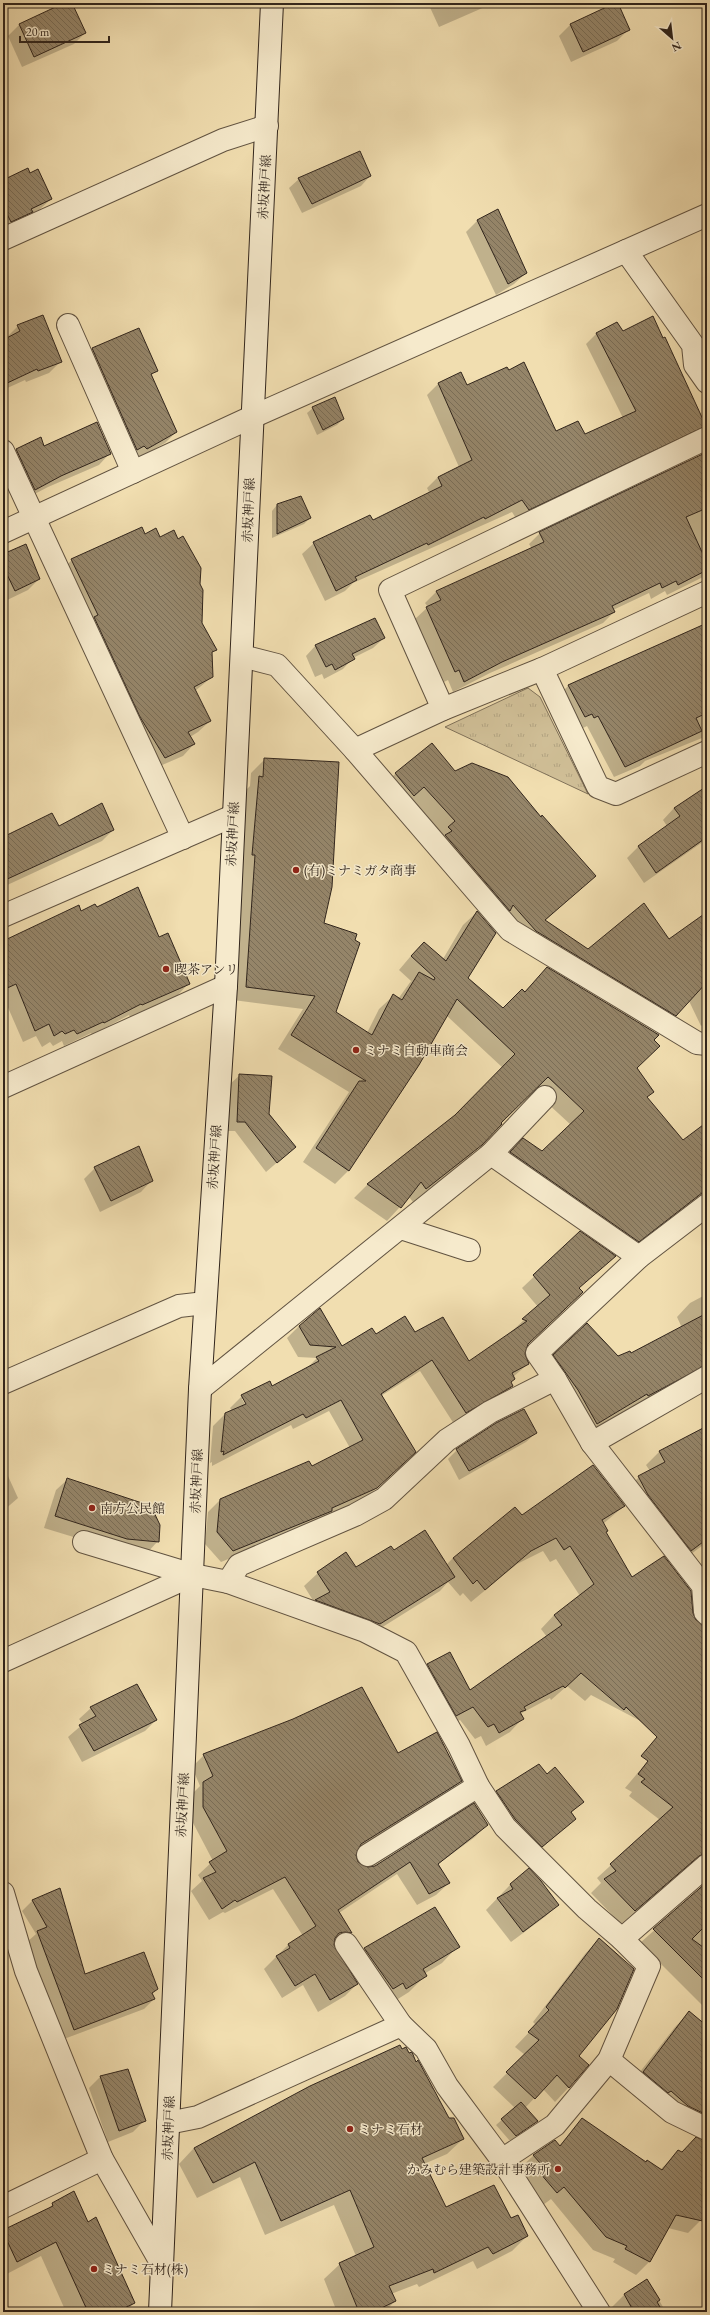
<svg xmlns="http://www.w3.org/2000/svg" width="710" height="2315" font-family="'EB Garamond','Noto Serif JP',serif">
<style>
.park{fill:url(#park-tufts);stroke:#80725a}
.shadow{fill:#0003;fill-rule:evenodd}
.building{fill:url(#building-back-hatch);stroke:#31251c}
.lines{fill:none;stroke-linecap:round;stroke-linejoin:round}
.minor-casing{stroke:#615341;stroke-width:24}
.tertiary-casing{stroke:#615341;stroke-width:24}
.secondary-casing{stroke:#31251c;stroke-width:24}
.minor{stroke:#f6eacc;stroke-width:22}
.tertiary{stroke:#f6eacc;stroke-width:22}
.secondary{stroke:#f6eacc;stroke-width:22}
.poi-dot{fill:#8f2418;stroke:#f6eacc;stroke-width:1.5}
.labels{text-anchor:middle;stroke-width:3;stroke-linejoin:round;paint-order:stroke}
.street-label{font-size:13px;fill:#31251c;stroke:#f6eacc}
.poi-label{font-size:13px;fill:#31251c;stroke:#f6eacc;text-anchor:start}
</style>
<defs>
<pattern id="park-tufts" width="24" height="20" patternUnits="userSpaceOnUse"><rect width="24" height="20" fill="#d0bf97"/><path d="M3 7l-1-3M5 7V3M7 7l1-3M15 17l-1-3M17 17v-4M19 17l1-3" fill="none" stroke="#b3a482"/></pattern>
<pattern id="building-back-hatch" width="6" height="6" patternUnits="userSpaceOnUse"><rect width="6" height="6" fill="#958569"/><path d="M-1 5l2 2M0 0l6 6M5-1l2 2" fill="none" stroke="#7a6d56"/></pattern>
</defs>
<rect width="100%" height="100%" fill="#f1deb0"/>
<filter id="stains"><feTurbulence type="fractalNoise" baseFrequency=".005" numOctaves="4"/><feColorMatrix values="0 0 0 0 .2 0 0 0 0 .09 0 0 0 0 .02 0 0 0 .5 -.17"/></filter>
<radialGradient id="worn" r=".72"><stop offset=".6" stop-color="#630" stop-opacity="0"/><stop offset="1" stop-color="#630" stop-opacity=".3"/></radialGradient>
<polygon class="park" points="528,688 540,697 588,794 445,727"/>
<g class="shadow">
<polygon points="66,3 71,3 85,33 74,44 22,67 8,36 19,25"/>
<polygon points="428,3 494,3 439,27"/>
<polygon points="617,3 629,29 617,41 571,62 559,36 570,25"/>
<polygon points="334,162 370,176 361,186 302,213 289,188 299,179"/>
<polygon points="3,181 51,199 39,210 28,215 21,223 3,231"/>
<polygon points="477,221 526,273 514,284 496,295 466,232"/>
<polygon points="18,326 61,361 49,373 26,382 25,380 3,390 3,341"/>
<polygon points="622,332 704,426 693,437 517,520 512,512 353,583 345,591 325,601 302,554 314,543 373,522 430,494 427,488 438,477 459,467 427,395 438,384 467,386 555,432 584,435 623,418 586,344 597,333"/>
<polygon points="92,349 156,370 151,376 176,432 165,443 135,460 81,360"/>
<polygon points="313,408 343,419 337,425 317,435 307,413"/>
<polygon points="44,448 110,453 99,465 48,487 23,500 5,462 17,450"/>
<polygon points="707,452 707,575 667,595 665,591 651,599 649,593 613,610 614,612 603,623 490,673 453,692 448,680 444,682 415,619 428,607 425,603 436,592 532,549 529,544 540,533"/>
<polygon points="277,505 310,518 304,524 272,538 272,511"/>
<polygon points="145,536 160,538 199,585 201,623 215,649 211,654 212,677 195,691 210,721 198,732 190,737 194,744 183,756 153,769 60,571 72,560"/>
<polygon points="3,555 39,579 28,590 3,602"/>
<polygon points="707,625 707,736 645,761 640,766 614,777 587,726 583,728 581,724 573,727 558,696 569,685"/>
<polygon points="384,638 373,648 353,658 343,669 324,679 322,674 315,677 306,656 316,645"/>
<polygon points="265,759 322,924 335,1013 367,1033 379,1009 393,996 398,999 411,981 399,970 410,957 424,943 443,959 463,925 477,912 466,979 503,1009 524,992 547,968 653,1040 636,1068 652,1092 646,1098 683,1141 707,1123 707,1192 624,1254 497,1166 523,1139 542,1152 571,1125 533,1090 468,1158 413,1202 409,1197 387,1221 354,1198 367,1185 455,1115 503,1068 447,1016 419,1065 348,1171 335,1184 303,1162 349,1092 278,1049 303,1009 233,1000 246,790 250,786 251,773"/>
<polygon points="396,773 454,773 540,818 594,876 545,921 588,950 669,940 707,918 707,1021 701,1026 689,1001 662,1029 522,944 382,787"/>
<polygon points="707,786 707,839 644,883 627,858 638,847 667,826 663,820 674,808"/>
<polygon points="58,827 113,830 102,841 3,887 3,838"/>
<polygon points="96,908 159,939 189,983 177,996 130,1017 129,1015 92,1035 91,1033 64,1046 62,1041 53,1046 50,1042 42,1047 36,1036 23,1042 3,996 3,949 81,912"/>
<polygon points="240,1075 295,1147 266,1172 235,1131 228,1131 230,1084"/>
<polygon points="95,1168 152,1180 141,1192 100,1212 84,1179"/>
<path d="M580,1233l-2,55 -51,57 -3,9 4,10 -15,13 -3,6 2,3 -12,12 -46,26 -34,-53 -39,25 22,67 -39,37 -45,23 -98,39 -16,-18 3,-32 12,-12 91,-32 39,-20 -21,-37 -36,18 -2,-4 -79,41v-4l-2,1 3,-37 12,-12 7,-3 -2,-3 12,-12 29,-9 34,-17 12,-12 -19,-1 -11,-19 12,-12 42,21 34,-12 39,-2 55,30 44,-31h-2l27,-25 -16,-19zM242,1399h2l4,10z"/>
<polygon points="707,1294 707,1379 583,1437 541,1369 554,1355 618,1357 631,1354 682,1328 677,1317 690,1303"/>
<polygon points="707,1427 707,1542 678,1564 626,1490 639,1477 650,1471 646,1465 660,1451"/>
<polygon points="536,1433 526,1442 459,1480 448,1459 457,1450"/>
<polygon points="3,1465 18,1498 3,1511"/>
<polygon points="68,1479 158,1541 147,1553 116,1550 44,1528 56,1490"/>
<polygon points="624,1506 603,1524 605,1533 631,1579 692,1613 695,1622 707,1626 707,1756 591,1695 585,1701 567,1686 551,1700 550,1698 520,1714 523,1718 510,1732 486,1746 481,1736 475,1739 460,1720 443,1728 414,1678 428,1665 470,1691 547,1637 541,1629 554,1615 580,1596 556,1559 550,1562 543,1551 517,1564 471,1602 463,1593 460,1596 448,1582 440,1591 365,1638 314,1602 304,1586 318,1573 355,1568 394,1552 446,1565 453,1558 522,1516"/>
<polygon points="91,1708 156,1720 145,1731 82,1762 68,1737 83,1724 79,1719"/>
<polygon points="658,1749 707,1785 707,2010 640,1943 705,1885 706,1876 691,1866 684,1869 621,1924 591,1893 601,1883 597,1878 660,1820 629,1796 632,1792 625,1788"/>
<polygon points="397,1754 461,1781 448,1793 357,1851 354,1855 357,1863 368,1869 375,1867 487,1824 475,1837 437,1865 449,1883 436,1895 417,1905 397,1874 339,1913 350,1933 338,1945 333,1943 357,1984 345,1996 318,2012 303,1985 282,1998 264,1969 288,1945 303,1936 273,1889 225,1913 223,1912 209,1920 191,1891 202,1881 198,1875 213,1861 191,1819 191,1795 200,1786 192,1767 204,1755"/>
<polygon points="547,1776 582,1802 571,1813 575,1819 531,1857 486,1803 497,1792"/>
<polygon points="529,1870 557,1905 546,1916 511,1942 486,1910 510,1885"/>
<polygon points="59,1889 84,1975 157,1989 152,1994 154,1999 144,2009 64,2039 27,1942 36,1934 22,1911 32,1901"/>
<polygon points="435,1908 458,1946 442,1963 424,1974 425,1976 409,1992 390,2004 348,1965 365,1949"/>
<polygon points="599,1939 578,2056 569,2087 555,2102 543,2089 525,2108 537,2121 510,2141 496,2125 515,2108 493,2087 525,2055 515,2047 536,2025 533,2022 585,1954"/>
<polygon points="689,2013 707,2028 707,2114 692,2129 629,2086 675,2027"/>
<polygon points="100,2077 145,2120 133,2132 108,2142 89,2088"/>
<polygon points="310,2087 448,2119 463,2139 447,2154 424,2164 445,2208 510,2219 527,2236 512,2251 477,2269 473,2261 419,2287 417,2284 391,2294 395,2301 384,2312 337,2312 324,2279 340,2264 356,2256 334,2205 265,2235 240,2177 197,2198 179,2164 194,2148"/>
<polygon points="582,2120 646,2163 660,2170 678,2152 682,2153 707,2141 707,2214 688,2233 668,2228 649,2262 636,2275 613,2262 615,2259 593,2250 551,2199 543,2205 522,2180 526,2175 520,2168 533,2156 555,2141 559,2146"/>
<polygon points="53,2204 87,2223 134,2303 125,2312 66,2312 41,2256 3,2276 3,2231 46,2211"/>
<polygon points="647,2280 666,2312 615,2312 612,2307 624,2295"/>
</g>
<g class="building">
<polygon points="64,3 72,3 86,33 34,57 19,24"/>
<polygon points="615,3 618,3 630,30 583,52 570,24"/>
<polygon points="360,151 371,176 312,204 298,178"/>
<polygon points="28,168 30,173 38,169 52,199 31,209 33,212 11,222 3,206 3,180"/>
<polygon points="498,209 527,273 508,284 477,220"/>
<polygon points="43,315 62,362 38,371 37,369 3,385 3,340 20,331 17,325"/>
<polygon points="653,316 663,338 665,337 706,426 529,510 522,500 485,519 484,517 428,545 427,543 355,577 357,580 336,591 313,542 370,515 373,520 442,486 438,477 472,460 438,383 461,372 467,385 507,367 509,370 524,362 556,431 578,421 585,434 636,411 596,333 617,322 623,331"/>
<polygon points="139,328 158,371 151,374 177,432 147,449 144,446 137,450 92,348"/>
<polygon points="335,397 344,419 323,430 312,407"/>
<polygon points="97,422 111,454 61,476 35,490 16,449 41,437 44,446"/>
<polygon points="707,452 707,508 686,517 707,563 707,570 678,585 676,581 662,588 660,583 612,606 615,612 502,662 464,682 459,670 455,672 426,607 441,600 436,591 544,542 539,532"/>
<polygon points="301,496 311,518 277,534 277,504"/>
<polygon points="142,527 145,534 156,528 160,537 174,530 178,539 183,536 201,568 200,584 203,590 202,623 217,650 212,652 213,677 194,687 211,721 188,732 195,744 165,758 140,717 94,617 98,615 71,559"/>
<polygon points="26,544 40,579 15,591 3,566 3,554"/>
<polygon points="375,618 385,638 352,654 355,659 335,670 332,664 326,667 315,645"/>
<polygon points="707,623 707,713 696,718 702,731 625,767 598,716 594,718 592,714 585,717 568,685"/>
<polygon points="432,743 455,771 472,763 508,777 541,817 542,815 596,876 545,920 588,949 644,903 669,939 707,912 707,982 676,1016 536,931 513,905 510,911 445,835 452,831 448,827 455,821 424,787 414,796 395,773"/>
<polygon points="264,758 339,762 332,887 324,923 357,934 355,940 360,943 336,1012 372,1035 393,994 402,1000 419,972 434,980 435,978 411,956 424,942 446,961 477,911 496,933 468,978 503,1008 522,989 525,992 547,967 659,1035 654,1040 660,1046 637,1068 654,1092 647,1097 683,1140 707,1122 707,1189 639,1242 510,1152 523,1138 542,1151 584,1111 548,1077 501,1123 502,1124 482,1145 426,1189 421,1182 401,1208 367,1184 455,1115 515,1054 457,999 419,1065 349,1171 316,1148 359,1081 366,1081 291,1035 315,996 246,987 255,855 252,855 259,776 263,777"/>
<polygon points="707,786 707,837 656,873 638,846 680,816 674,808"/>
<polygon points="102,803 114,830 3,881 3,837 52,813 59,826"/>
<polygon points="138,887 159,937 168,933 190,984 142,1005 141,1004 104,1023 103,1022 77,1034 74,1030 65,1034 62,1031 54,1036 49,1024 35,1031 16,984 3,990 3,941 79,905 81,911 95,904 97,907"/>
<polygon points="239,1074 272,1076 269,1114 296,1147 277,1163 245,1122 237,1122"/>
<polygon points="139,1146 153,1181 111,1201 94,1167"/>
<polygon points="580,1231 616,1256 579,1288 583,1292 528,1344 525,1354 529,1364 512,1373 515,1379 511,1382 513,1386 466,1413 432,1360 381,1394 416,1452 377,1488 332,1508 332,1511 233,1551 217,1532 220,1499 309,1461 312,1466 363,1440 341,1400 306,1418 303,1414 223,1455 224,1451 221,1452 225,1413 246,1404 241,1395 270,1381 272,1386 319,1361 316,1357 336,1347 310,1345 299,1326 320,1308 342,1346 372,1328 376,1334 405,1316 415,1332 443,1317 469,1361 527,1321 522,1319 550,1295 533,1275"/>
<polygon points="707,1313 707,1365 648,1396 647,1394 597,1424 578,1390 553,1355 587,1323 618,1356 630,1351 631,1353"/>
<polygon points="524,1409 537,1433 469,1471 456,1449 496,1423"/>
<polygon points="707,1426 707,1539 691,1551 648,1495 638,1476 665,1462 659,1451"/>
<polygon points="593,1465 625,1506 602,1520 608,1531 606,1532 632,1577 664,1556 691,1591 693,1613 696,1620 707,1626 707,1853 699,1856 635,1911 604,1879 616,1871 610,1864 673,1807 641,1782 645,1779 638,1774 648,1761 641,1756 657,1737 626,1707 624,1710 581,1673 565,1688 563,1686 524,1707 526,1710 520,1712 524,1719 499,1733 494,1724 488,1727 473,1707 456,1716 427,1664 450,1652 470,1690 562,1625 554,1615 594,1584 570,1546 564,1550 556,1538 531,1551 485,1590 477,1580 473,1584 453,1558 515,1507 522,1515"/>
<polygon points="67,1478 151,1506 160,1525 159,1542 127,1539 55,1516"/>
<polygon points="425,1530 455,1577 380,1624 315,1600 330,1592 317,1572 346,1552 356,1567 391,1546 394,1550"/>
<polygon points="137,1684 157,1720 94,1751 79,1725 96,1716 90,1707"/>
<polygon points="362,1687 398,1753 437,1732 462,1781 361,1844 356,1855 358,1862 368,1867 375,1866 474,1803 488,1825 438,1864 450,1883 429,1894 410,1862 338,1910 352,1933 345,1932 339,1933 335,1938 334,1945 358,1984 330,2000 315,1974 295,1986 276,1956 290,1948 288,1944 316,1926 285,1877 237,1902 235,1900 222,1909 203,1878 216,1872 209,1862 227,1851 203,1807 203,1782 213,1776 203,1754 293,1719"/>
<polygon points="539,1764 547,1774 555,1767 584,1802 571,1812 576,1819 542,1847 515,1819 496,1791"/>
<polygon points="529,1868 541,1881 559,1905 523,1932 497,1898 513,1889 510,1884"/>
<polygon points="707,1882 707,1924 692,1939 707,1950 707,1983 653,1929"/>
<polygon points="60,1888 85,1974 144,1952 158,1989 152,1993 155,1999 74,2030 37,1931 47,1927 32,1900"/>
<polygon points="435,1907 460,1947 423,1969 427,1976 406,1989 403,1983 393,1989 364,1948"/>
<polygon points="599,1938 634,1969 617,2009 579,2056 589,2065 569,2088 557,2075 535,2099 506,2072 539,2040 528,2032 549,2010 546,2007"/>
<polygon points="689,2011 707,2026 707,2115 688,2106 671,2091 668,2093 643,2072"/>
<polygon points="400,2045 402,2049 406,2047 409,2053 412,2052 416,2062 418,2060 449,2118 454,2118 464,2139 422,2158 446,2207 494,2185 511,2218 518,2215 528,2236 493,2254 488,2247 434,2273 433,2269 389,2286 396,2301 373,2312 359,2312 339,2263 374,2247 350,2190 281,2221 255,2162 213,2183 194,2148 310,2086"/>
<polygon points="128,2069 146,2121 119,2131 100,2076"/>
<polygon points="521,2102 538,2121 516,2136 501,2119"/>
<polygon points="582,2118 646,2162 647,2160 662,2170 678,2150 682,2152 696,2137 707,2141 707,2222 676,2215 650,2262 625,2249 627,2246 606,2237 564,2187 557,2193 534,2166 540,2163 533,2155 555,2140 560,2146"/>
<polygon points="74,2191 88,2222 96,2217 135,2303 116,2312 88,2312 56,2242 17,2262 3,2232 3,2230 53,2206 52,2203"/>
<polygon points="647,2279 660,2300 657,2302 663,2312 634,2312 624,2294"/>
</g>
<g class="lines">
<g class="minor-casing">
<g id="minor">
<polyline points="3,239 223,140 267,126"/>
<polyline points="626,251 693,345 695,365 707,382"/>
<polyline points="68,325 133,472"/>
<polyline points="3,451 183,838"/>
<polyline points="3,532 252,417 707,215"/>
<polyline points="242,656 277,665 355,750 510,930 697,1043 707,1044"/>
<polyline points="542,669 598,787 616,794 707,752"/>
<polyline points="443,709 390,590 707,438"/>
<polyline points="355,750 443,709 542,669 707,592"/>
<polyline points="3,916 233,816"/>
<polyline points="3,1087 226,986"/>
<polyline points="491,1154 545,1097"/>
<polyline points="401,1228 469,1250"/>
<polyline points="555,1379 537,1353 639,1257 707,1205"/>
<polyline points="3,1383 179,1306 205,1303"/>
<polyline points="200,1389 491,1154 639,1257"/>
<polyline points="592,1443 703,1586 705,1612 707,1614"/>
<polyline points="84,1542 193,1575 228,1582 365,1631 406,1652 459,1746 478,1786 505,1827 587,1909 622,1939 707,1865"/>
<polyline points="228,1582 239,1565 355,1515 384,1499 447,1440 490,1412 555,1379 592,1443 707,1377"/>
<polyline points="3,1661 193,1575"/>
<polyline points="368,1855 478,1786"/>
<polyline points="346,1944 401,2025"/>
<polyline points="609,2060 672,2112 707,2129"/>
<polyline points="168,2123 198,2117 401,2025 426,2049 447,2086 502,2160 599,2312"/>
<polyline points="502,2160 555,2125 609,2060 649,1966 622,1939"/>
<polyline points="3,2207 102,2159"/>
</g>
</g>
<g class="tertiary-casing">
<polyline id="tertiary" points="3,1893 26,1971 102,2159 163,2266"/>
</g>
<g class="secondary-casing">
<polyline id="secondary" points="160,2312 200,1389 226,986 272,3"/>
</g>
<use href="#minor" class="minor"/>
<use href="#tertiary" class="tertiary"/>
<use href="#secondary" class="secondary"/>
</g>
<g class="poi-dot">
<circle cx="296" cy="870" r="4"/>
<circle cx="166" cy="969" r="4"/>
<circle cx="356" cy="1050" r="4"/>
<circle cx="92" cy="1508" r="4"/>
<circle cx="350" cy="2129" r="4"/>
<circle cx="558" cy="2169" r="4"/>
<circle cx="94" cy="2269" r="4"/>
</g>
<g class="labels">
<g class="street-label">
<text transform="translate(264 187) rotate(-87)" y="5">赤坂神戸線</text>
<text transform="translate(248 510) rotate(-88)" y="5">赤坂神戸線</text>
<text transform="translate(232 834) rotate(-87)" y="5">赤坂神戸線</text>
<text transform="translate(214 1157) rotate(-86)" y="5">赤坂神戸線</text>
<text transform="translate(196 1481) rotate(-88)" y="5">赤坂神戸線</text>
<text transform="translate(182 1805) rotate(-87)" y="5">赤坂神戸線</text>
<text transform="translate(168 2128) rotate(-88)" y="5">赤坂神戸線</text>
</g>
<g class="poi-label">
<text x="304" y="875">(有)ミナミガタ商事</text>
<text x="174" y="974">喫茶アンリ</text>
<text x="364" y="1055">ミナミ自動車商会</text>
<text x="100" y="1513">南方公民館</text>
<text x="358" y="2134">ミナミ石材</text>
<text x="550" y="2174" text-anchor="end">かみむら建築設計事務所</text>
<text x="102" y="2274">ミナミ石材(株)</text>
</g>
</g>
<rect width="710" height="2315" fill="none" stroke="#f1deb0" stroke-width="16"/>
<rect x="4" y="4" width="702" height="2307" fill="none" stroke="#31251c" stroke-width="2"/>
<rect x="8" y="8" width="694" height="2299" fill="none" stroke="#31251c"/>
<g transform="translate(672 38) rotate(152)" stroke="#f6eacc" stroke-width="3" paint-order="stroke">
<path d="M0-3L7 15L0 10L-7 15Z" fill="#31251c"/>
<text y="-6" font-size="11" font-weight="bold" text-anchor="middle" fill="#31251c">N</text>
</g>
<path d="M20 36v6h89v-6" fill="none" stroke="#31251c" stroke-width="2"/>
<text x="26" y="36" font-size="12" fill="#31251c" stroke="#f6eacc" stroke-width="3" paint-order="stroke">20 m</text>
<rect width="100%" height="100%" filter="url(#stains)"/>
<rect width="100%" height="100%" fill="url(#worn)"/>
</svg>
